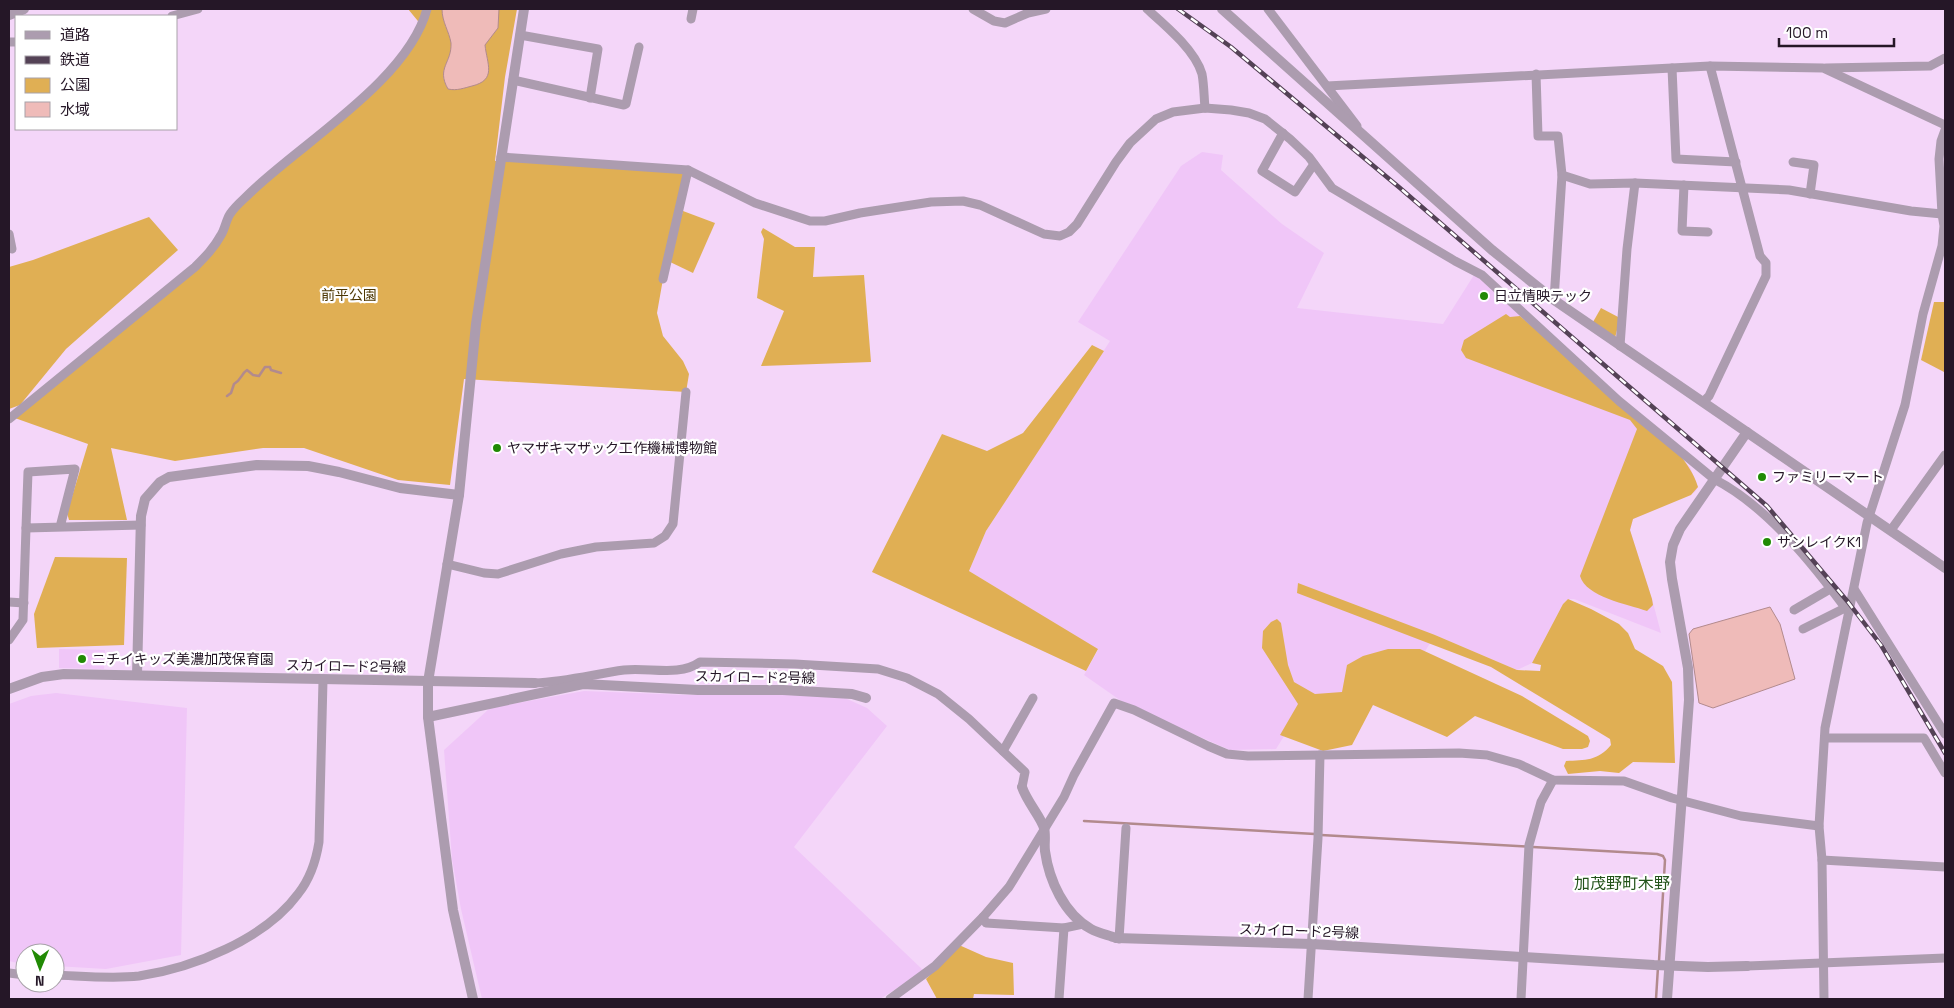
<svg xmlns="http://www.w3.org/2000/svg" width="1954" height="1008" font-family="'Space Grotesk','Noto Sans JP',sans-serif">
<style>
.built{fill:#f0c6f8}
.green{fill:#e0af54}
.water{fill:#efbbb9;stroke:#b28a8d}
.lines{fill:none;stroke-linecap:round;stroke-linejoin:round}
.stream{stroke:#b28a8d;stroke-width:2.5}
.minor{stroke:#ac9caf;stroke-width:9}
.tertiary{stroke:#ac9caf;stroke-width:10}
.rail-casing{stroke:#544256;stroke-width:4.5}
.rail{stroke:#fff;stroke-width:2.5;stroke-dasharray:8;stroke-linecap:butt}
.poi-dot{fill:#218a04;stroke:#fff;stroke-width:2}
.labels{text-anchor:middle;stroke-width:4.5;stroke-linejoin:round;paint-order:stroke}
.park-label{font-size:14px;fill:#4e3702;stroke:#fff}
.poi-label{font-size:14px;fill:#251727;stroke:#fff;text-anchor:start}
.street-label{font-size:14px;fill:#251727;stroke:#fff}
.quarter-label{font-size:16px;fill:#23531b;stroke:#fff}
</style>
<rect width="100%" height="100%" fill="#f4d6f9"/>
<g class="built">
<polygon points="1202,152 1223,155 1221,170 1282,224 1324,253 1297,308 1443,324 1474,275 1493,288 1690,467 1698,487 1695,492 1633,519 1630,530 1652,599 1661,633 1574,599 1568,599 1563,604 1532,663 1517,670 1435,635 1424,653 1344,698 1307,699 1276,749 1230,750 1127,705 1084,675 1098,650 969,571 986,531 1110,341 1078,322 1181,166"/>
<polygon points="59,649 105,650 104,669 59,668"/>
<polygon points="584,691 686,695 785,693 845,698 867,708 887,726 794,847 924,971 880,999 482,999 461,909 452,859 444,750 490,708"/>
<polygon points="56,693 187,708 181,955 106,969 55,966 55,953 25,953 25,965 9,961 9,704 31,696"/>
</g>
<g class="green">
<polygon points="408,9 517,9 505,77 495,161 688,170 663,279 657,313 663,336 683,361 689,374 686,392 464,379 450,485 398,480 304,448 263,448 175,461 111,448 127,520 69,520 67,513 88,444 12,417 212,249 230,214 395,66 422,26"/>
<polygon points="683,211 715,223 693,273 668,261"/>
<polygon points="149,217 178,250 66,349 20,405 9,409 9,267 33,260"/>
<polygon points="763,228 795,247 815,247 813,277 864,275 871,362 761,366 784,311 757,298 764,239 761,232"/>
<polygon points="1934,302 1945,302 1944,372 1921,360"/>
<polygon points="1601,308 1620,318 1615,338 1593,322"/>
<path d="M1506,314l4,3 10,-1 158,136c8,11 16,21 20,35l-7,8 -58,24 -3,11 22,69 1,6 -6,6c-20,-7 -61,-14 -67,-35l57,-147 -7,-9 -164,-62 -5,-8 3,-10z"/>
<polygon points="1092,345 1104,351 986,531 969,571 1098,649 1086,671 872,572 942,434 987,451 1023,433"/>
<polygon points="55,557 127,558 124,645 37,648 34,614"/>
<path d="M1298,583l137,52 82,35 23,1 1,-6 -9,-2 31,-59 5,-5 23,10 28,15 9,9 7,16 28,17 9,16 3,81 -42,-1 -14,11 -19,-2 -32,3 -4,-8 2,-5c19,-1 32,0 45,-16l-1,-6 -119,-72 -194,-74z"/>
<polygon points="1277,619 1281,623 1288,665 1294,682 1315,694 1342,692 1347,665 1363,656 1388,649 1420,649 1522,696 1588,736 1590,741 1588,747 1582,749 1563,749 1475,716 1447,737 1373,705 1352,745 1323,751 1280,735 1298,704 1262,648 1263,631 1271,622"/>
<polygon points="959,945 986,957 1013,963 1014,995 974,994 973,999 937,999 926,979"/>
</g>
<g class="water">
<path d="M442,9h57l-1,19 -13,17c2,19 12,35 -13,41 -8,2 -15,5 -24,3 -12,-21 4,-26 3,-46 -2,-12 -9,-21 -9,-34z"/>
<polygon points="1770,607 1780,624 1795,679 1713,708 1699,703 1689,634 1693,629"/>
</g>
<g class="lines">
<g class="stream">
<path d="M227,396l4,-3 3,-9c8,-5 7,-10 13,-14l6,5 6,1 6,-9h5l1,3 10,3"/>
<polyline points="1084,821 1315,834"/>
<polyline points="1321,835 1657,854 1663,856 1665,860 1659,961"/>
<polyline points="1656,999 1658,967"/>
</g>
<g class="minor">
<polyline points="973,9 994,21 1005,23 1028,13 1046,9"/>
<path d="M1147,9c18,16 48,41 55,65 2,11 2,23 3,34"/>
<polyline points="1268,9 1357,126"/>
<polyline points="172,16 198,9"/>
<polyline points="691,19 693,9"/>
<polyline points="520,35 598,49 590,98"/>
<polyline points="9,42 16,42"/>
<polyline points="1672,68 1676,159 1736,162"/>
<polyline points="1826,68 1930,66 1945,58"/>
<polyline points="1536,74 1538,136 1558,136 1562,175 1554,300"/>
<polyline points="513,80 624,105 626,104 639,47"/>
<polyline points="1327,86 1710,66 1823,68 1945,125"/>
<polyline points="1283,133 1262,171 1295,192 1314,164"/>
<path d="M501,157l187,13 67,33 55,18h15l35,-8 71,-11 32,-1 17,4 64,29 16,2 9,-4 8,-8 39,-62 14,-19 26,-24 17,-7 32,-4 26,2 18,3 16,6 25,20 19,18 23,31 123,73 27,14 137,126 95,78c53,27 100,86 135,134"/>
<polyline points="1793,162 1814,165 1810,194"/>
<polyline points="1562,175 1590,184 1635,183 1789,190 1911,211 1942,214"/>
<polyline points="1684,185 1682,231 1708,232"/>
<polyline points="9,234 12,249"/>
<polyline points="663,279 688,170"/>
<polyline points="1620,346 1627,249 1635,183"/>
<polyline points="1704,401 1709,396 1766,276 1766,263 1760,256 1710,66"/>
<path d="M9,419l186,-152c10,-10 19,-19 26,-32 4,-6 5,-15 9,-21 5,-8 14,-15 21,-22 52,-50 157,-112 176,-183"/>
<polyline points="60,527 75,469 28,472 26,528 141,525"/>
<polyline points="1891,530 1945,455"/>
<polyline points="447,564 484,573 498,574 561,554 596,547 654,543 665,536 673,524 686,392"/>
<polyline points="1854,589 1945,734"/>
<polyline points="9,602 24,603"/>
<polyline points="1794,610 1830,589"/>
<polyline points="1803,629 1845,608"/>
<polyline points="9,640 23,620 26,528"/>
<path d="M535,683c30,-1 60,-9 89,-13 25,-3 55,7 76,-8l95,2 83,5 29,9 31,16 31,25 56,53 -3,15"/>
<polyline points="1825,738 1924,738 1945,773"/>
<polyline points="1003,751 1033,698"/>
<polyline points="1822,860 1945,867"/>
<polyline points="1083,924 1064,928 986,923 983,917 1009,887 1064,797 1074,775 1114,703 1134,710 1208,746 1227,754 1248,756 1459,753 1487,755 1519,764 1553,780 1624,781 1672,798 1741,816 1819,826"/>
<polyline points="1119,939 1126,828"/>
<polyline points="1747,966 1945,958"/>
<polyline points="9,973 25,975"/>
<path d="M55,975c27,1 57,4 84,1 54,-8 126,-37 159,-82 12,-15 18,-33 21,-52l4,-162"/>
<polyline points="890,999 935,966 983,917"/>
<polyline points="1059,999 1064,928"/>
<polyline points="1308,999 1318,838 1320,755"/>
<polyline points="1521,999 1529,845 1541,802 1553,780"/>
<polyline points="1824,999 1822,860 1819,826 1825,728 1867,523 1905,405 1923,314 1942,246 1944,226 1942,214 1939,159 1941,141 1945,130"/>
</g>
<g class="tertiary">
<polyline points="1222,9 1492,250 1554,300 1945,568"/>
<polyline points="9,15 24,9"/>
<polyline points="137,675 141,516 145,499 160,482 169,477 257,465 308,466 339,472 400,488 459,495"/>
<polyline points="9,689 42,677 64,674 535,683"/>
<polyline points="428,717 583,684 698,690 783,690 852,694 866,698"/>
<path d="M1022,787c5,15 19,30 22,41 2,7 0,16 1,23 4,29 19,63 46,78 7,4 17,6 25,9l196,6 342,21 54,2 39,-1"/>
<polyline points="473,999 453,910 428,717 428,682 459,495 476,324 524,9"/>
<polyline points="1667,999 1689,700 1688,668 1672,579 1670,562 1673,545 1680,529 1747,432"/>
</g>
<g class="rail-casing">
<polyline id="rail" points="1178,9 1231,47 1400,188 1767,506 1848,602 1881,645 1945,753"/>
</g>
<use href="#rail" class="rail"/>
</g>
<g class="poi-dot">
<circle cx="1484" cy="296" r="5"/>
<circle cx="497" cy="448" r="5"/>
<circle cx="1762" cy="477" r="5"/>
<circle cx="1767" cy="542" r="5"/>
<circle cx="82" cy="659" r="5"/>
</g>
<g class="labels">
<g class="park-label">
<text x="349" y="300">前平公園</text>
</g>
<g class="poi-label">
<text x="1494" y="301">日立情映テック</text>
<text x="507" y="453">ヤマザキマザック工作機械博物館</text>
<text x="1772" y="482">ファミリーマート</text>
<text x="1777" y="547">サンレイクK1</text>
<text x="92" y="664">ニチイキッズ美濃加茂保育園</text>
</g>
<g class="street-label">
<text transform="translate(346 666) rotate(1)" y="5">スカイロード2号線</text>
<text transform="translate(755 677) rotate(1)" y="5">スカイロード2号線</text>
<text transform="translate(1299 931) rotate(2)" y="5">スカイロード2号線</text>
</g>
<g class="quarter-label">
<text x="1622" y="889">加茂野町木野</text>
</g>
</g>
<rect width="1954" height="1008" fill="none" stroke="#251727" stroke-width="20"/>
<rect x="15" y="15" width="162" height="115" fill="#ffffff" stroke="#a8a2a9"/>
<rect x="25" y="31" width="25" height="8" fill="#ac9caf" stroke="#a8a2a9"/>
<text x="60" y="40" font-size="15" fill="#251727">道路</text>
<rect x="25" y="56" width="25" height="8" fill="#544256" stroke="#a8a2a9"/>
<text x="60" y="65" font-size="15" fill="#251727">鉄道</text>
<rect x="25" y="78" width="25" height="15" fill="#e0af54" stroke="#a8a2a9"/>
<text x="60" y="90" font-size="15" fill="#251727">公園</text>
<rect x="25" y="102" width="25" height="15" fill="#efbbb9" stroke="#a8a2a9"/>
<text x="60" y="115" font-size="15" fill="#251727">水域</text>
<g transform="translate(40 968) rotate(181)"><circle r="24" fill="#ffffff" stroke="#a8a2a9"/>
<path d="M0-4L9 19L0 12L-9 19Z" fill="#218a04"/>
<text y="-8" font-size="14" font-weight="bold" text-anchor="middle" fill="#251727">N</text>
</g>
<path d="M1779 38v8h115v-8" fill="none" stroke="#251727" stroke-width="2.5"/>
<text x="1786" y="38" font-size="15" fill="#251727" stroke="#ffffff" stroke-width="4" paint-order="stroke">100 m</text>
</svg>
